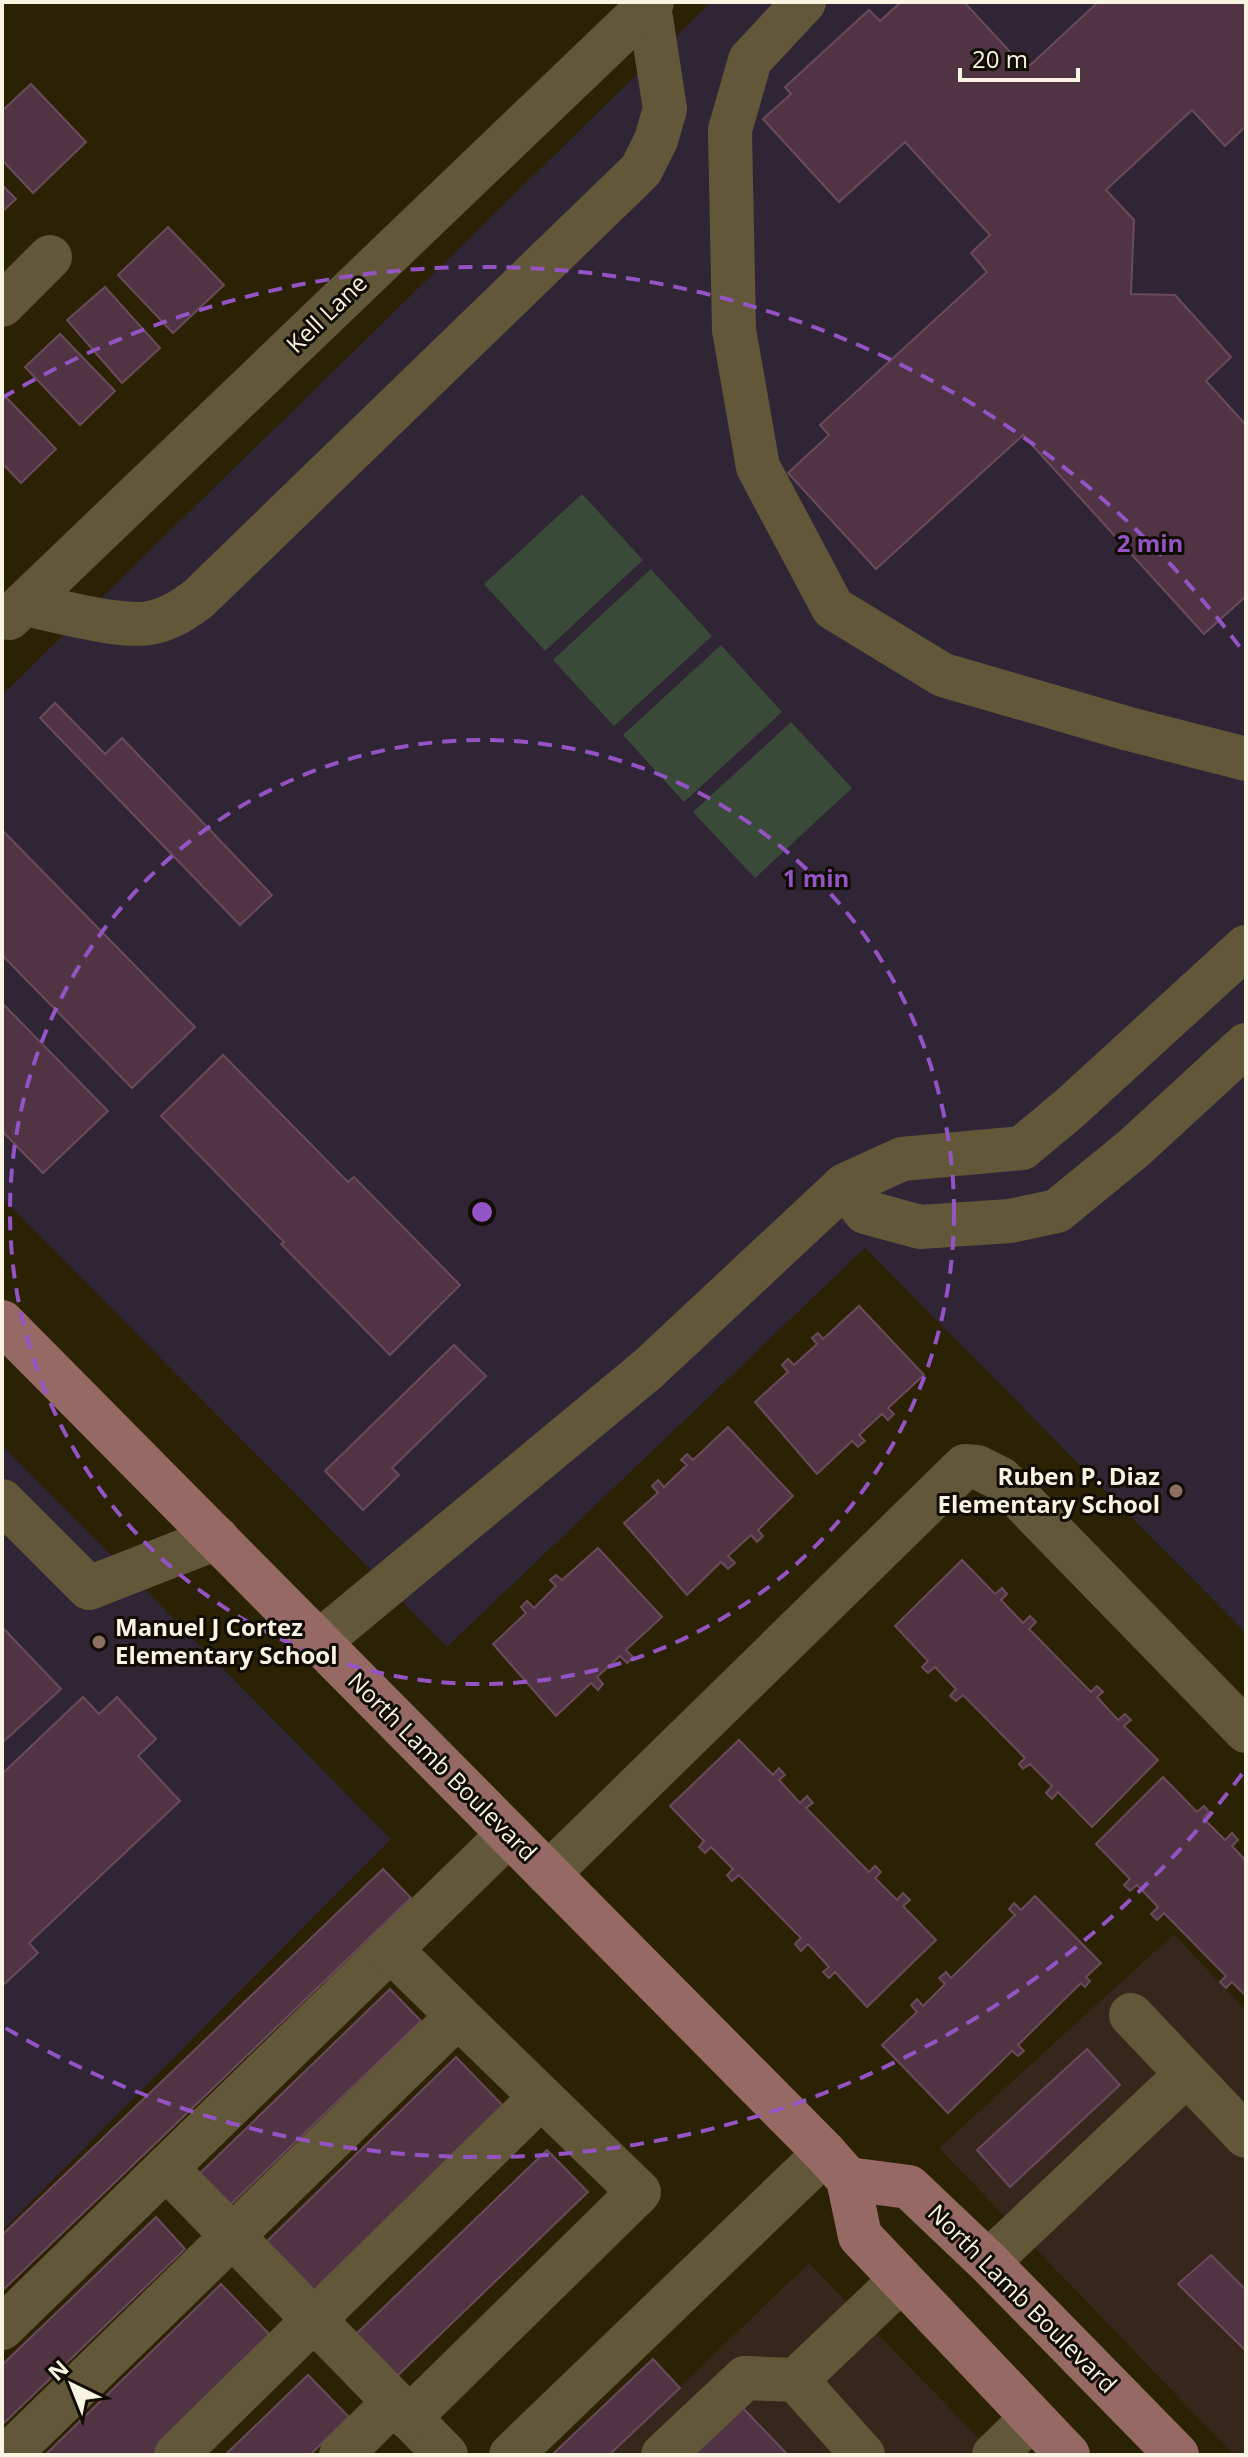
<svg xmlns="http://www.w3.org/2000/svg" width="1248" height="2457" font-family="'Open Sans',sans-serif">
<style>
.commercial{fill:#36261c}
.education{fill:#302534}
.green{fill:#3a4a39}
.building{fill:#513444;stroke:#6a4b5c;stroke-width:2}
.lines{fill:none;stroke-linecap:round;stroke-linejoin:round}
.minor{stroke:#625839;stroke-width:44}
.major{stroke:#976964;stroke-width:44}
.ring{fill:none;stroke:#9454c6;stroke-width:4;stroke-dasharray:14 10}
.education-dot{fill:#8d6e63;stroke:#100c02;stroke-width:3}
.labels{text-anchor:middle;stroke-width:6;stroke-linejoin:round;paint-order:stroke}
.street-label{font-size:24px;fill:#faf4e3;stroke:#100c02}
.poi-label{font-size:24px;font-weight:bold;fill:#faf4e3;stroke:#100c02;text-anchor:end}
.centre{fill:#9454c6;stroke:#100c02;stroke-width:4}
.ring-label{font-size:24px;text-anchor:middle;font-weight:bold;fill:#9454c6;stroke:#100c02;stroke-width:6;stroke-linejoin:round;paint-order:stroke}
</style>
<rect width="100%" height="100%" fill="#2b2203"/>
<g class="commercial">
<polygon points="1174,1934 1246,2011 1246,2455 1234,2455 939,2148"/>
<polygon points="809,2263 995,2455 609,2455"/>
</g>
<g class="education">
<polygon points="711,2 1246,2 1246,1633 865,1248 447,1647 2,1198 2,695"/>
<polygon points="2,1445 391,1839 2,2231"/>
</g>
<g class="green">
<polygon points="582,494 643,560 545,651 484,584"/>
<polygon points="651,569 712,636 614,726 553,660"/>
<polygon points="721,645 782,712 684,802 623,735"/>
<polygon points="791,722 852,788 755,878 693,812"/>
</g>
<g class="building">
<polygon points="901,2 964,2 1026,69 1096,4 1094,2 1246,2 1246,126 1225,146 1192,110 1106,190 1134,220 1131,294 1175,295 1231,357 1206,381 1246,425 1246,596 1204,634 1023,435 876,569 788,473 829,435 820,425 987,272 971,253 990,235 905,142 839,202 763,119 791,94 785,87 869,10 880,21"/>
<polygon points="31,84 86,142 33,193 2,160 2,111"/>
<polygon points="2,185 16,199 2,212"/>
<polygon points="168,227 224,285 173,333 118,275"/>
<polygon points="105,287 160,348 122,383 67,320"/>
<polygon points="60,334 115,391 80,425 25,367"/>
<polygon points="2,393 56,449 21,483 2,463"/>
<polygon points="55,703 105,754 122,738 272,895 240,925 40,718"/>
<polygon points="2,830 195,1027 132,1088 2,955"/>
<polygon points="2,1003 108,1111 43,1173 2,1131"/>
<polygon points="223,1055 348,1182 354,1177 460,1285 390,1355 281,1244 284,1242 161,1116"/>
<polygon points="859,1306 924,1375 888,1408 894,1414 888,1420 882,1414 859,1435 865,1441 858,1447 852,1441 817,1474 755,1402 788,1372 782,1365 788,1359 794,1365 817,1344 812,1338 818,1333 823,1339"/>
<polygon points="454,1345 486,1376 392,1468 399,1475 363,1510 325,1471"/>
<polygon points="728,1427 793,1496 758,1530 763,1536 757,1542 751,1535 728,1556 735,1563 728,1569 721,1562 687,1595 624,1523 658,1493 652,1486 658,1480 664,1487 687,1465 681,1460 687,1454 693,1460"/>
<polygon points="598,1548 662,1617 626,1650 633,1657 627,1663 620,1656 597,1677 603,1684 598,1690 591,1683 556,1716 493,1644 526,1613 521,1607 527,1601 534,1608 556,1586 550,1580 556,1575 562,1580"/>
<polygon points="962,1560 995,1594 1002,1588 1007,1594 1001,1600 1023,1623 1030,1616 1036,1622 1029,1629 1091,1692 1097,1686 1103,1692 1097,1697 1118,1720 1125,1714 1131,1720 1124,1726 1158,1760 1092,1827 1058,1792 1052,1799 1046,1793 1052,1786 1030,1764 1023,1769 1019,1764 1025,1758 963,1695 956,1701 950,1696 956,1689 935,1667 928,1673 922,1667 928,1661 895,1626"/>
<polygon points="2,1627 61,1689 2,1743"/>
<polygon points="83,1697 99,1714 117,1697 156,1739 138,1756 180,1801 29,1943 38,1953 2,1986 2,1774"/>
<polygon points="739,1740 773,1775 779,1768 785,1775 779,1780 800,1803 807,1796 813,1803 806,1808 869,1872 875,1866 881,1872 875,1878 897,1900 903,1893 910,1900 903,1906 936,1940 867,2007 835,1972 829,1978 823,1972 829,1967 808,1944 801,1951 795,1944 801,1938 739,1875 732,1881 727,1875 733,1869 711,1847 705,1853 699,1847 704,1841 670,1806"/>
<polygon points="1163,1777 1197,1812 1204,1806 1209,1812 1203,1818 1225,1840 1232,1833 1238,1840 1232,1846 1246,1861 1246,1996 1232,1982 1226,1988 1220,1982 1226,1976 1164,1913 1157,1920 1151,1914 1158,1907 1137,1885 1130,1891 1124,1885 1130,1879 1096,1844"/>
<polygon points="383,1869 411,1898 2,2291 2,2235"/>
<polygon points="1035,1896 1101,1963 1086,1977 1090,1981 1085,1987 1081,1983 1018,2045 1024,2051 1018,2056 1012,2051 948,2113 882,2045 917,2012 911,2005 917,1999 923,2006 945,1984 939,1978 946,1972 951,1978 1015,1915 1009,1909 1014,1903 1021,1910"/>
<polygon points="390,1989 421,2021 229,2206 198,2175"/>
<polygon points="1087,2049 1120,2085 1010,2187 977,2150"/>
<polygon points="456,2057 507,2110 316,2296 264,2244"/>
<polygon points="547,2150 588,2192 395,2378 354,2336"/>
<polygon points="156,2217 185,2249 2,2425 2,2365"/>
<polygon points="1211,2255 1246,2290 1246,2351 1178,2284"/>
<polygon points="221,2284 274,2339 154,2455 45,2455"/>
<polygon points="653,2359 680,2388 609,2455 556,2455 554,2453"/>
<polygon points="308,2375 349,2417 310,2455 225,2455"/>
<polygon points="738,2403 788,2455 683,2455"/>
</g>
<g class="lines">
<g class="minor">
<polyline points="804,2 750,60 730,130 734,330 758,467 833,608 943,675 1129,729 1246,759"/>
<polyline points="2,305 50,257"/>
<path d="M24,604c32,6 100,26 130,18 18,-4 30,-13 44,-23l443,-429 15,-30 9,-31 -16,-104"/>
<polyline points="9,618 652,2"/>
<polyline points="1246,947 1070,1108 1022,1148 902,1159 845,1185 865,1212 920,1227 1010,1221 1057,1211 1134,1148 1246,1045"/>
<polyline points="2,1501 89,1588 217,1538"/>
<polyline points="319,1642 648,1369 845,1185"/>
<polyline points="548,1874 965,1466 977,1467 1001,1479 1246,1731"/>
<polyline points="1131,2015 1246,2136"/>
<polyline points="166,2168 446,2455"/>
<polyline points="988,2262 1187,2074"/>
<polyline points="2,2328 508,1835"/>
<polyline points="796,2380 901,2280"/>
<polyline points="409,2418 639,2192 458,2016"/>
<polyline points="8,2455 458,2016 390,1949"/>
<polyline points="176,2455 541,2097"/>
<polyline points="341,2455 394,2402"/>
<polyline points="511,2455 825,2153"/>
<polyline points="663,2455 745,2378 796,2380 863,2455"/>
<polyline points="994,2455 1032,2418"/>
</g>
<g class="major">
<polyline points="2,1322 825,2153 848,2179 860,2236 1068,2455"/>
<polyline points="848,2179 909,2187 988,2262 1177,2455"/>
</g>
</g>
<g class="ring">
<circle cx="482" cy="1212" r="472"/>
<path d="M1242 1774A945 945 0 0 1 2 2026M2 398A945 945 0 0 1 1242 650"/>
</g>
<g class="education-dot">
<circle cx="1176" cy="1491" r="8"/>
<circle cx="99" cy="1642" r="8"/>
</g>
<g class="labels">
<g class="street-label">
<text transform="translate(327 314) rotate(-44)" y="8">Kell Lane</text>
<text transform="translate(442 1767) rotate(45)" y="8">North Lamb Boulevard</text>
<text transform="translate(1022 2299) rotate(45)" y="8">North Lamb Boulevard</text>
</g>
<g class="poi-label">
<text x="1160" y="1485">Ruben P. Diaz<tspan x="1160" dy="28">Elementary School</tspan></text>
<text x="115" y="1636" text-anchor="start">Manuel J Cortez<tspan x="115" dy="28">Elementary School</tspan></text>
</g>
</g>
<circle cx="482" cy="1212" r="12" class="centre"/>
<g class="ring-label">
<text x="1150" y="552">2 min</text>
<text x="816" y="887">1 min</text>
</g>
<rect width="1248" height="2457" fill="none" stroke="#faf4e3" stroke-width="8"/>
<g transform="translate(72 2385) rotate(317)" stroke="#100c02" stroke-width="6" paint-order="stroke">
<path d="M0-6L14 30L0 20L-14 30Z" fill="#faf4e3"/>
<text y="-12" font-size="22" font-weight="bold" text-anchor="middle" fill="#faf4e3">N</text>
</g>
<path d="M960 68v12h118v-12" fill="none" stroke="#faf4e3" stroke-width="4"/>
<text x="972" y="68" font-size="24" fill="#faf4e3" stroke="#100c02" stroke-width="6" paint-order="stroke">20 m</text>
</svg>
